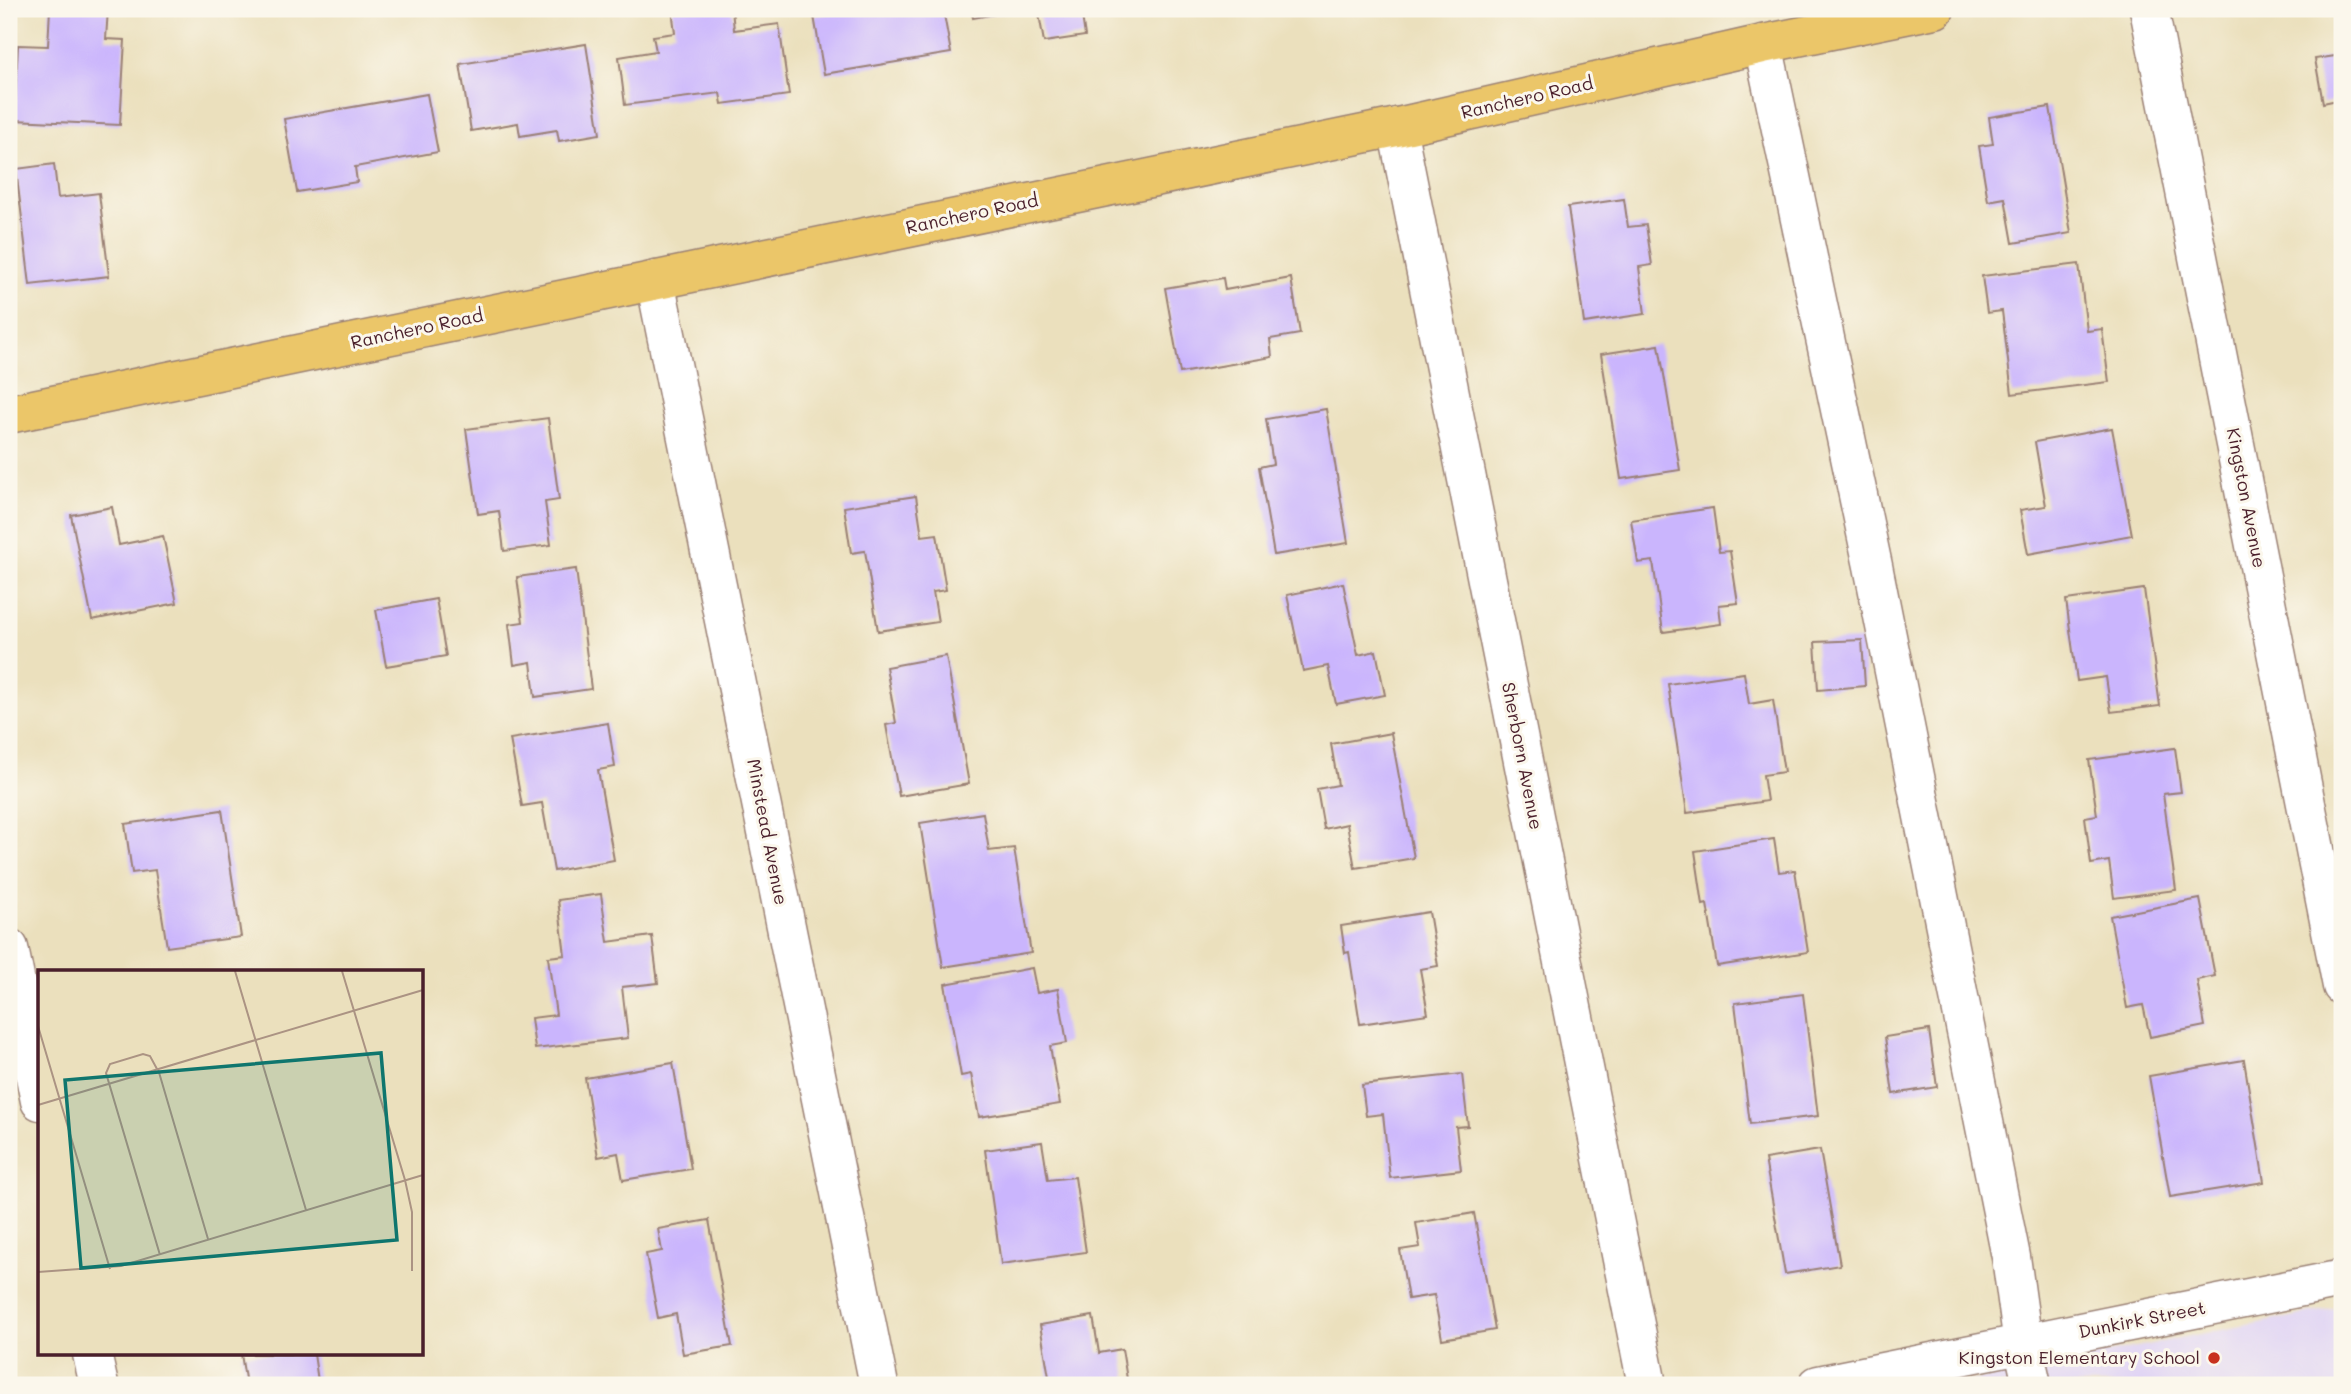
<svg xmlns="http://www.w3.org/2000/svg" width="2351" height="1394" font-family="Mali,sans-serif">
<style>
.built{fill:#e0d4f4}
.building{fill:#cab5fd}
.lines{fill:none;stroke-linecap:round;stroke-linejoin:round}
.minor-casing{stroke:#9a8074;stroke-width:41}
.major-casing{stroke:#9a8074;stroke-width:41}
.minor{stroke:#fff;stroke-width:38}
.major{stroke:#ebc669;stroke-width:38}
.poi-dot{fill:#c8321e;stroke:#fbf7ec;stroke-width:2.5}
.labels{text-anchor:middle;stroke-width:6;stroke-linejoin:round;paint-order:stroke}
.street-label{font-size:18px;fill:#4a1f2b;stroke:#fbf7ec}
.poi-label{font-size:18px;fill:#4a1f2b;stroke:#fbf7ec;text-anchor:end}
.inset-road{fill:none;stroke:#ab9383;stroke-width:2}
.view{fill:#0f766e;fill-opacity:0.15;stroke:#0f766e;stroke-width:3.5}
.inset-edge{fill:none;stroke:#4a1f2b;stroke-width:3.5}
</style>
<rect width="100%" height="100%" fill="#fbf7ec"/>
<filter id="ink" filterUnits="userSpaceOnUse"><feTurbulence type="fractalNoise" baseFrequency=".0143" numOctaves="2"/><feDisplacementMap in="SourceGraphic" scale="14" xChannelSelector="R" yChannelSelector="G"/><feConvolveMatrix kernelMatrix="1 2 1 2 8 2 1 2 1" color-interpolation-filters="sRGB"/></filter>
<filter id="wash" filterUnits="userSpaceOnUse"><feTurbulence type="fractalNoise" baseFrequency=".00686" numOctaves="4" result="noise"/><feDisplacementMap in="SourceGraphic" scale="28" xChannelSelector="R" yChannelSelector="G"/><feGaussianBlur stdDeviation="1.57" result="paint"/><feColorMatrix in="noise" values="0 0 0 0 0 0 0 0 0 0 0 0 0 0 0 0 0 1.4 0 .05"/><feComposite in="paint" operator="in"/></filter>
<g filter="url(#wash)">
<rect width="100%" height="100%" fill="#ebe0bd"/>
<polygon class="built" points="2342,1307 2342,1385 1952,1385 2195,1335"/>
<g id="blocks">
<g class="building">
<polygon points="50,9 108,9 106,39 125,40 120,125 14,120 18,45 48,46"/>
<polygon points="672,9 732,9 734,30 779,24 789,95 722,104 720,93 625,105 619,57 656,51 653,36 675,33"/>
<polygon points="853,9 943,9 951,53 824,74 814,16"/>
<polygon points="971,9 1017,9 1017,10 973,18"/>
<polygon points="1038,9 1081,9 1085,36 1044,42"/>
<polygon points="586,44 600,134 559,141 557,130 520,136 518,123 471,131 460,64"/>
<polygon points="2342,55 2342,99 2323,103 2315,59"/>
<polygon points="427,94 438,152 355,167 357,182 297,192 284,119"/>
<polygon points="2050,107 2071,233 2013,243 2005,198 1988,201 1979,146 1993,144 1989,117"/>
<polygon points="54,164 58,198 99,193 109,276 30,285 16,169"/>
<polygon points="1624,199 1628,227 1646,225 1652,265 1639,267 1645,314 1584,323 1568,207"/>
<polygon points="2079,264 2087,331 2102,329 2109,382 2012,394 2002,311 1987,313 1982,276"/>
<polygon points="1223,278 1225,290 1291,278 1300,334 1270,339 1272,357 1180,373 1165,288"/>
<polygon points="1659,345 1680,470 1621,479 1601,354"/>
<polygon points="1326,409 1348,543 1274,555 1259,467 1273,464 1266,419"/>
<polygon points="548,418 559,500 545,502 551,545 504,551 499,511 478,514 466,429"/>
<polygon points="2112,428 2132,535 2028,554 2020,510 2046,506 2035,442"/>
<polygon points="916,496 922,536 937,534 946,590 933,592 938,622 878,631 865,551 851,553 844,507"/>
<polygon points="112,507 119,545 163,536 177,603 92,620 71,515"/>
<polygon points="1713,508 1719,552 1730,551 1738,603 1719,605 1721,624 1663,632 1653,561 1638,563 1631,520"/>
<polygon points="576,569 591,689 535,697 531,662 514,665 509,624 523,622 517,577"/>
<polygon points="1343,583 1358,655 1376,651 1385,695 1336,704 1328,666 1303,671 1287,595"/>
<polygon points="2144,589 2160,706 2111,712 2106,677 2077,681 2066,600"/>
<polygon points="436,599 446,656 386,666 376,610"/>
<polygon points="1862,640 1865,686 1818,690 1815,642"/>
<polygon points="946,656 969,784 899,796 886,725 896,723 886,667"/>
<polygon points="1744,673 1749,704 1773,700 1784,772 1763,775 1767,801 1687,813 1668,684"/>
<polygon points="608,723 615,767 598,770 614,860 554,871 542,803 522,806 510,739"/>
<polygon points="1391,733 1414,858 1355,868 1347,824 1324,829 1317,789 1338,785 1331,744"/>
<polygon points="2175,748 2181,792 2163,794 2176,890 2114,898 2109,861 2091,864 2085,817 2097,815 2089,760"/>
<polygon points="222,810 241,937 167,947 155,870 132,873 125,824"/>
<polygon points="983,813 989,851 1014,848 1031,953 943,967 920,823"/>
<polygon points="1774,839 1779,872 1795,870 1808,952 1717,966 1707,904 1703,905 1695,851"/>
<polygon points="601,894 608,942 652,936 658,983 622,987 628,1038 535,1049 531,1018 556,1015 548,957 565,955 558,900"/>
<polygon points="2200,899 2215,976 2197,980 2205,1026 2150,1037 2143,1005 2127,1008 2110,916"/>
<polygon points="1429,912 1438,966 1420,969 1428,1014 1360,1024 1349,952 1345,953 1341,926"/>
<polygon points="1032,968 1037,993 1058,989 1067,1043 1050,1046 1060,1104 979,1117 971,1074 961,1076 945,984"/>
<polygon points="1803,994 1818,1116 1750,1124 1735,1003"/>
<polygon points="1929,1030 1937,1087 1893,1094 1885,1037"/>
<polygon points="2244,1060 2264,1182 2170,1197 2149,1076"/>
<polygon points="673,1063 691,1169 623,1180 618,1153 598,1157 585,1078"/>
<polygon points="1462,1074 1468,1126 1456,1127 1461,1170 1390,1178 1383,1114 1366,1116 1362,1085"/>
<polygon points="1042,1142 1048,1180 1075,1177 1086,1252 1001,1264 985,1150"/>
<polygon points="1820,1150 1840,1265 1785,1274 1765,1159"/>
<polygon points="1474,1213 1495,1330 1442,1339 1434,1295 1408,1299 1400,1250 1420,1247 1416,1223"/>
<polygon points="709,1220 732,1346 683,1354 676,1314 658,1318 646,1254 662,1251 658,1229"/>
<polygon points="1093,1316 1099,1353 1122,1349 1128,1385 1020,1385 1020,1382 1049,1377 1040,1325"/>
<polygon points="241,1354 314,1354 318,1381 306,1383 306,1385 246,1385"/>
</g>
</g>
</g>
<g filter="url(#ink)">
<use href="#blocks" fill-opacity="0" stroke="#9a8074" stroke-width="2"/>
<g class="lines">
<g class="minor-casing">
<g id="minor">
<polyline points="2149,9 2342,986"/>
<polyline points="1763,44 1873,566 2011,1257 2023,1344 2032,1385"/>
<polyline points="1397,127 1647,1385"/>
<polyline points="655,280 879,1385"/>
<polyline points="9,948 40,1101"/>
<polyline points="92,1354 99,1385"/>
<polyline points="1818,1385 2342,1279"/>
</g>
</g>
<g class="major-casing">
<polyline id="major" points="9,414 1397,127 1763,44 1935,9"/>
</g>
<use href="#minor" class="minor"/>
<use href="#major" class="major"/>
</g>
</g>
<circle class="poi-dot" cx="2214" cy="1358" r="7"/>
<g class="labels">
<g class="street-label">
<text transform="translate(1527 98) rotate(-13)" y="6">Ranchero Road</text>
<text transform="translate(972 214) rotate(-12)" y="6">Ranchero Road</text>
<text transform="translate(417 329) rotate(-12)" y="6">Ranchero Road</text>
<text transform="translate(2246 498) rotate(79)" y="6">Kingston Avenue</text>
<text transform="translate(1522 756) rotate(79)" y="6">Sherborn Avenue</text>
<text transform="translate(767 832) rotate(79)" y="6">Minstead Avenue</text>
<text transform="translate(2142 1320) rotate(-11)" y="6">Dunkirk Street</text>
</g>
<g class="poi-label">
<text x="2200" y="1364">Kingston Elementary School</text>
</g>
</g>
<g transform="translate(38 970)">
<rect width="385" height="385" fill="#ebe0bd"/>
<path class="inset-road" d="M197,1l71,239M304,1l63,209 7,32v59M0,56l72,243M119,99l-7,-13 -7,-2 -33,10 -4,9 54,182M120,99l50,170M0,135l385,-115M0,302l83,-6 302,-91"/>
<path class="view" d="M343,83l16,187 -316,28 -16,-188z"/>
<rect width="385" height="385" class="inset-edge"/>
</g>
<rect width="2351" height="1394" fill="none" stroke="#fbf7ec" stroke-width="35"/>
</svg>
